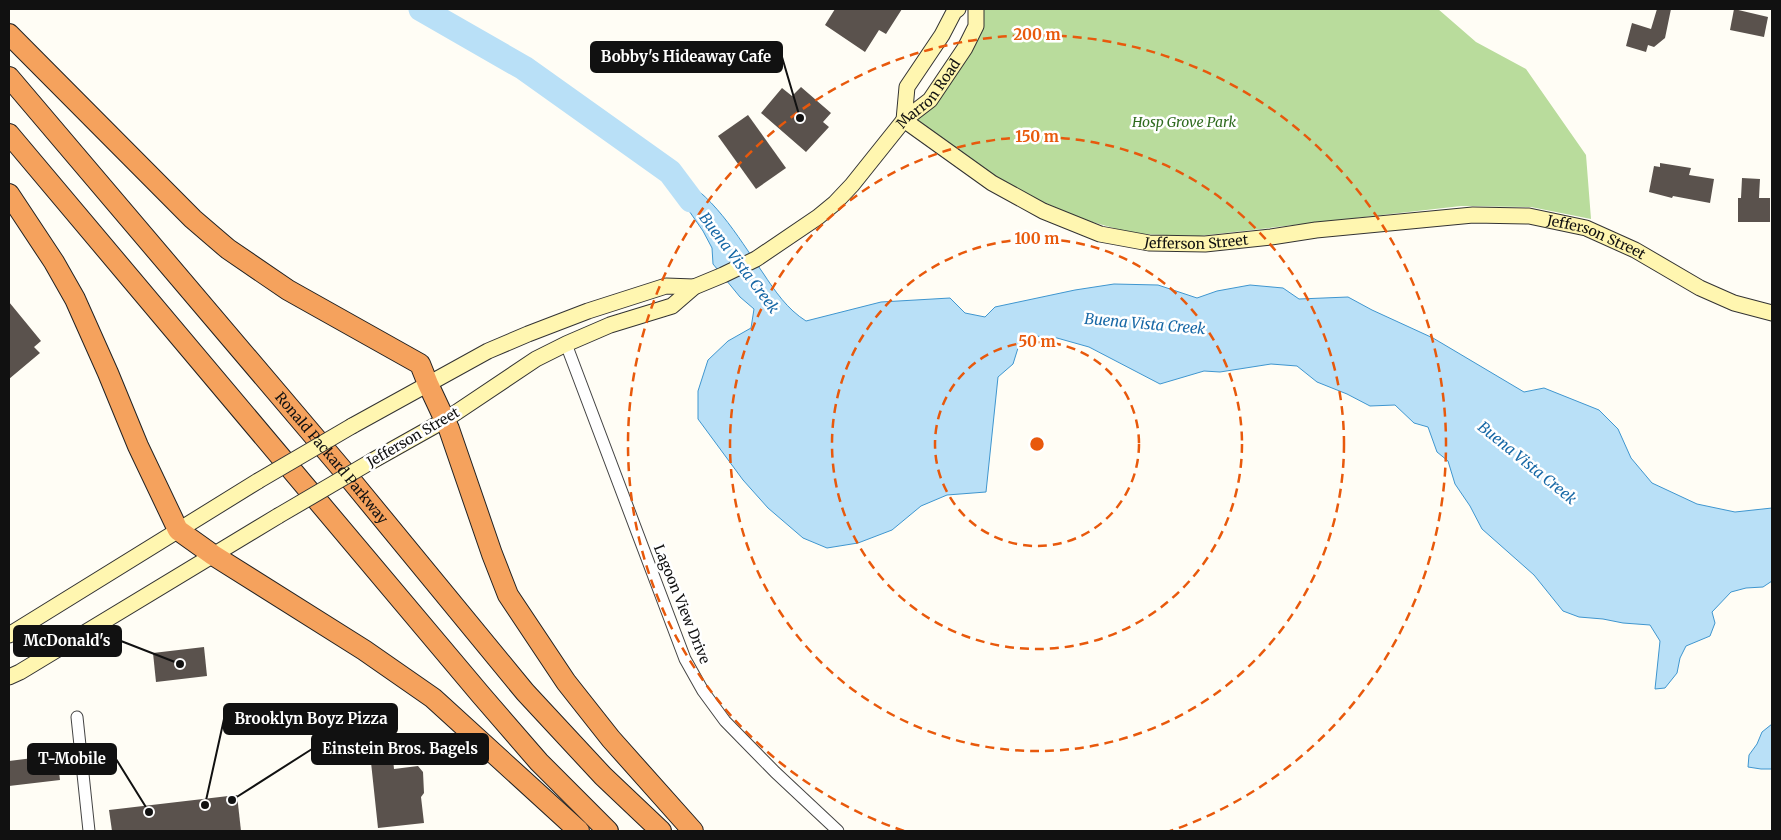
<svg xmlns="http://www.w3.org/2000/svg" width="1781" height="840" font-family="Merriweather,serif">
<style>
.forest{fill:#b9dc9c}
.water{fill:#b9e0f7;stroke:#3f96cf}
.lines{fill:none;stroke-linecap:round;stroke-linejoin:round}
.river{stroke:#b9e0f7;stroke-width:25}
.building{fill:#5a524d}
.street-casing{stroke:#444;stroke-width:13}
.secondary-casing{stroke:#333;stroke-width:17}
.highway-casing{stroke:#222;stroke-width:22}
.street{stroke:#fff;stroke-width:11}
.secondary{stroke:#fff6b0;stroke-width:15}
.highway{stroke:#f5a25d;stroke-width:20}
.secondary-bridge-casing{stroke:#333;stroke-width:17;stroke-linecap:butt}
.secondary-bridge{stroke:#fff6b0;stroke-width:15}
.ring{fill:none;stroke:#e8590c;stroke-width:2.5;stroke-dasharray:9 6}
.labels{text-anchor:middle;stroke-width:5;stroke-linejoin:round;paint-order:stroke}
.street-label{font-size:14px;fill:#111;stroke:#fff}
.park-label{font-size:14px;font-style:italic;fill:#2f6b1f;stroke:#fff}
.water-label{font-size:15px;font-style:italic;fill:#1768a6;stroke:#fff}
.centre{fill:#e8590c;stroke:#fff;stroke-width:2.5}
.ring-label{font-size:15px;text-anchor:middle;font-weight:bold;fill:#e8590c;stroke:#fff;stroke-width:5;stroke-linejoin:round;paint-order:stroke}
.leader{fill:none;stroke:#111;stroke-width:2}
.callout-dot{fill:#111;stroke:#fff;stroke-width:2}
.callout{fill:#111;stroke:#111;stroke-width:2}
.callout-label{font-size:15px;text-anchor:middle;font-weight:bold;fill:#fff}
</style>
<rect width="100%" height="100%" fill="#fffdf5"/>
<polygon class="forest" points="976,9 1438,9 1476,42 1526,69 1586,155 1591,219 1531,207 1461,206 1199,236 1135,234 1085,220 1036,199 985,170 915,118 972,21"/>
<g class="water">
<path d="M670,172c43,21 66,62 93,101 12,18 24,36 43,48l75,-19 69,-4 15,15 20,4 10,-10 80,-17 39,-6 44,1 39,13 20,-7 33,-6 33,3 16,11 49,-2 24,13 61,28 91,54 20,-4 55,22 19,19 13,29 21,25 45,21 38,8 37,-4v73l-9,6 -17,1 -15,4 -19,20 3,11 -5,13 -24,10 -6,12 -3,15 -12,15 -10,1 5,-48 -10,-16 -27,-2 -20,-4 -24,-2 -16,-6 -29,-36 -52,-46 -12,-23 -15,-22 -7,-23 -11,-9 -9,-25 -14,-4 -19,-18 -25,1 -23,-12 -30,-12 -20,-16 -26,-2 -51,8 -16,-1 -44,13 -71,-37 -32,-9 -22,-2 -17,12 -5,16 -15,13 -12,115 -39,3 -26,11 -29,24 -34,13 -31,5 -24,-10 -35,-30 -25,-28 -45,-61v-28l10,-31 20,-19 23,-13 3,-19 -14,-12 -27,-33 -1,-16 -9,-17 -34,-49z"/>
<polygon points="1772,724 1772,769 1761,769 1748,767 1749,755 1757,744 1762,732"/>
</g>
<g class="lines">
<polyline class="river" points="421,9 524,68 670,172 691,200"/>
</g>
<g class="building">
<polygon points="835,9 902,9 886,34 879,30 865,52 825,25"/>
<polygon points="1657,9 1671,9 1665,38 1654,47 1648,45 1646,52 1626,46 1632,23 1651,29"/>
<polygon points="1734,9 1768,17 1764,37 1730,30"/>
<polygon points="801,87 831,113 823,122 829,127 806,152 761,113 782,88 792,96"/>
<polygon points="748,115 786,168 756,189 718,136"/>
<polygon points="1660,163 1691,168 1689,175 1714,179 1710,203 1673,196 1672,198 1649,192 1654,166 1660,167"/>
<polygon points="1742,178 1760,179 1759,198 1770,198 1770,222 1738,222 1738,198 1741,198"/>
<polygon points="9,302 41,341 34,347 40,353 9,379"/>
<polygon points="204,647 207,676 156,682 153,653"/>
<polygon points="381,752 381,760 393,759 394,769 418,766 423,772 424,793 421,797 424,823 378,828 370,753"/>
<polygon points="57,755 60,780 9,786 9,761"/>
<polygon points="237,795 241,831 112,831 109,810"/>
</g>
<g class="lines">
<g class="street-casing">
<g id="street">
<polyline points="566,344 685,659 703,691 725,721 775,772 838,831"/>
<polyline points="77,717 89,831"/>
</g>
</g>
<g class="secondary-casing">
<g id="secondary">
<path id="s1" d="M904,120l88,63 51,28 57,23 49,9 56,1 66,-7 45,-7 157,-15 56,1 57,12 49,22 65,38 34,15 38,10"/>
<polyline points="904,120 907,87 942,35 954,12 958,9"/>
<polyline points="352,426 488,351 528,334 588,311 666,286 694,287"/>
<path id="s2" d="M372,461l73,-41 91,-61 30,-15 44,-19 62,-19 22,-19 29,-12 33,-16 62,-42 17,-14 17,-18 52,-65 26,-20 35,-52 11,-22v-17"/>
<polyline points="9,635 258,481"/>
<polyline points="9,677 20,672 278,516"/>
</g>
</g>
<g class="highway-casing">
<g id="highway">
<polyline points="9,34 193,219 228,249 288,290 420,364 428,384 449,429 492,554 508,595 566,682 611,739 693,831"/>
<path id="s3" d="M9,77l332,391 184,224 78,84 58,55"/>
<polyline points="9,134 481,695 539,762 608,831"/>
<polyline points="9,194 54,262 75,299 108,373 138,446 178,530 213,555 364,650 433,698 579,831"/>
</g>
</g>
<use href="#street" class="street"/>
<use href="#secondary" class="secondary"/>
<use href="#highway" class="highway"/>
<g class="secondary-bridge-casing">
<g id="secondary-bridge">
<polyline points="258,481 352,426"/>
<polyline points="278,516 372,461"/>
</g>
</g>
<use href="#secondary-bridge" class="secondary-bridge"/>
</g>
<g class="ring">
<circle cx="1037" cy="444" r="102"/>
<circle cx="1037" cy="444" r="205"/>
<circle cx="1037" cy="444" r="307"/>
<path d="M904 831A409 409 0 1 1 1170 831"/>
</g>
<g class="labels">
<g class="street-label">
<text dy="5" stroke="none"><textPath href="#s2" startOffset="678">Marron Road</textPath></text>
<text dy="5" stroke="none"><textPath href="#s1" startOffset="730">Jefferson Street</textPath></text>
<text dy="5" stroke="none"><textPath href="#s1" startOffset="325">Jefferson Street</textPath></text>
<text transform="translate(413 437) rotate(-30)" y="5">Jefferson Street</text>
<text dy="5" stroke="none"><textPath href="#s3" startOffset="499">Ronald Packard Parkway</textPath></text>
<text transform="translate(682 604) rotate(68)" y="5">Lagoon View Drive</text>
</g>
<g class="park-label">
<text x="1184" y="127">Hosp Grove Park</text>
</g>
<g class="water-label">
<text transform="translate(739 263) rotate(53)" y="5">Buena Vista Creek</text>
<text transform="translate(1145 324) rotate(5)" y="5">Buena Vista Creek</text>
<text transform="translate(1527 463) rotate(39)" y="5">Buena Vista Creek</text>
</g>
</g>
<circle cx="1037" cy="444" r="8" class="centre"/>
<g class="ring-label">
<text x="1037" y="40">200 m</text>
<text x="1037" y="142">150 m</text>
<text x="1037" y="244">100 m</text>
<text x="1037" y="347">50 m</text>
</g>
<path class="leader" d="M800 118L782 57M180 664L121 641M205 805L224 719M232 800L312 749M149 812L116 759"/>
<g class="callout-dot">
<circle cx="800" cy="118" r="5"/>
<circle cx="180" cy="664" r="5"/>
<circle cx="205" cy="805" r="5"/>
<circle cx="232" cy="800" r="5"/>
<circle cx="149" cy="812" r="5"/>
</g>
<g class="callout">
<rect x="591" y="42" width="191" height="30" rx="5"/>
<rect x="14" y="626" width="107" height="30" rx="5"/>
<rect x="224" y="704" width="173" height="30" rx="5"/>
<rect x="312" y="734" width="176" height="30" rx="5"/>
<rect x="28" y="744" width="88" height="30" rx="5"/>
</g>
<g class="callout-label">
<text x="686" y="62">Bobby's Hideaway Cafe</text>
<text x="67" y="646">McDonald's</text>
<text x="311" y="724">Brooklyn Boyz Pizza</text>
<text x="400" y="754">Einstein Bros. Bagels</text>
<text x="72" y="764">T-Mobile</text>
</g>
<rect width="1781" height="840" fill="none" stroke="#111111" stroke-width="20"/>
</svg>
